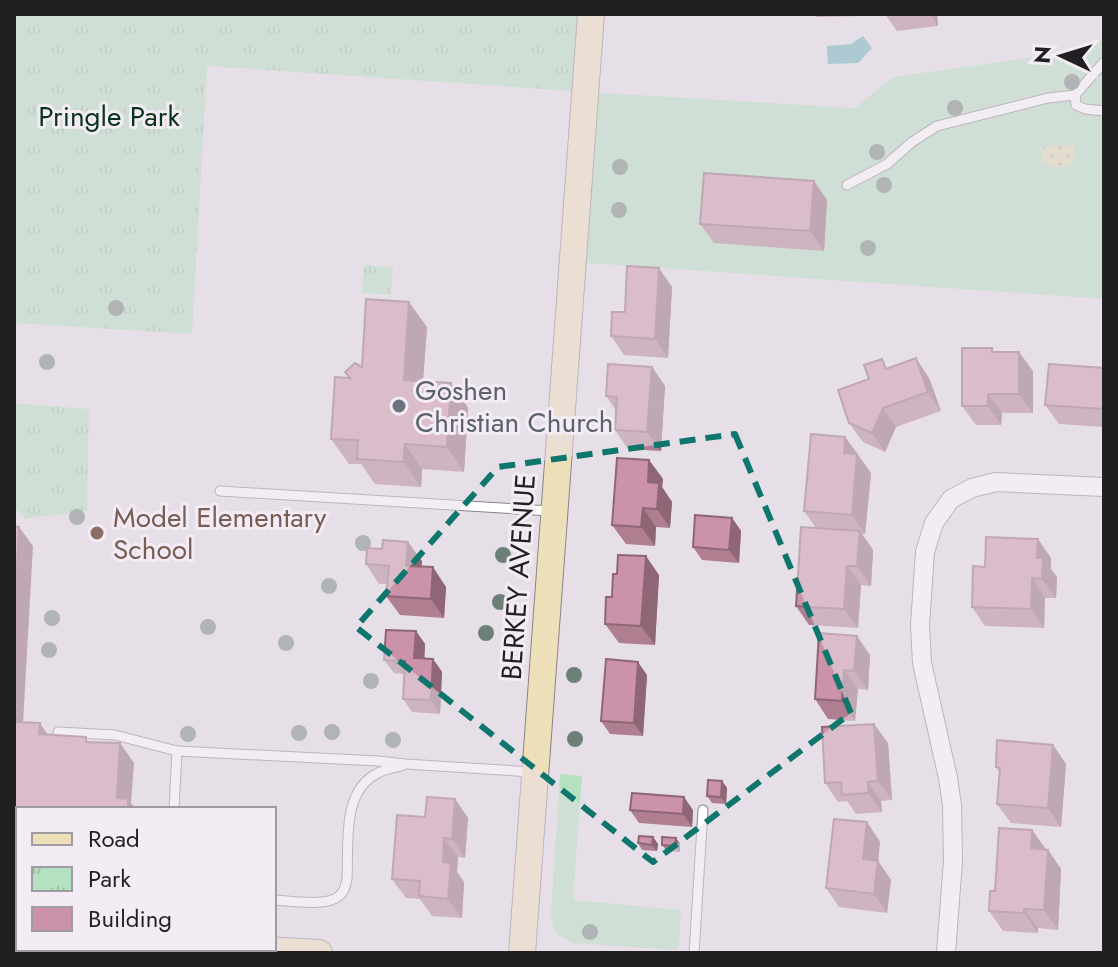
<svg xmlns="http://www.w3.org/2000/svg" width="1118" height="967" font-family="Jost,sans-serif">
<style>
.grass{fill:#b4e1c0}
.sand{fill:url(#sand-dots)}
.park{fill:url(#park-tufts)}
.water{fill:#67b2b8}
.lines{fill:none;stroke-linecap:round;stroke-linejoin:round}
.lane-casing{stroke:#8a838b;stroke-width:11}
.street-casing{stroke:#8a838b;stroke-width:20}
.secondary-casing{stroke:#8a838b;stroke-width:28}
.lane{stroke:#fff;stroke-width:9}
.street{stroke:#fff;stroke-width:18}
.secondary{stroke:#ede0b9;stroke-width:26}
.tree{fill:#6d8077}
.wall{fill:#af7e91}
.shaded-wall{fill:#8f6676}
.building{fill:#cc92a9;stroke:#8f6676;stroke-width:2}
.marked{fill:none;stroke:#0f766e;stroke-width:6;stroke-dasharray:16 10;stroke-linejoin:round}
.worship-dot{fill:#6b7280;stroke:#f4ecf5;stroke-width:3}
.education-dot{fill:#8d6e63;stroke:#f4ecf5;stroke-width:3}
.labels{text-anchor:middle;stroke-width:6;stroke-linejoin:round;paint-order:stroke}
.park-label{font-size:28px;fill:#0a331b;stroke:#f4ecf5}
.worship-label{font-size:28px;fill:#5b616d;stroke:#f4ecf5;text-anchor:start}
.education-label{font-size:28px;fill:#785e54;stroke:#f4ecf5;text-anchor:start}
.street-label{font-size:28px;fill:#211f22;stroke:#f4ecf5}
</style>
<defs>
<pattern id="sand-dots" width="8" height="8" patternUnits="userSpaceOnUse" patternTransform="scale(2)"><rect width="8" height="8" fill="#e2d9b4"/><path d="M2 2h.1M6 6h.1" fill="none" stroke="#c2ba9a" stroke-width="1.8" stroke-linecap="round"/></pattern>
<pattern id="park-tufts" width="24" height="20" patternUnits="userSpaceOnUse" patternTransform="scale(2)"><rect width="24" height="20" fill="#b4e1c0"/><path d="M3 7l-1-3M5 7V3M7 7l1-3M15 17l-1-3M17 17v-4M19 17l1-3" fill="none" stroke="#9ac1a5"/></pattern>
</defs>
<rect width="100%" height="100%" fill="#e7dfe8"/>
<g class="grass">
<polygon points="1104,38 1104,299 573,262 586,92 855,108 893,77 1047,55 1080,48"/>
<polygon points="560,774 582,776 573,900 681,910 679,945 676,950 572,943 557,934 553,927 551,913"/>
</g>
<path class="sand" d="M1052,145l24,1c1,21 -19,27 -34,15l-1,-8 4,-6z"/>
<g class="park">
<polygon points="14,14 591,14 586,92 207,66 192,334 14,323"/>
<polygon points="364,265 393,267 391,295 362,293"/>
<polygon points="14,403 89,409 87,511 25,519 14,507"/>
</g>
<polygon class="water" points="863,36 872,48 858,63 828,64 827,46 851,44"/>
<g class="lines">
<g class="lane-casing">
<g id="lane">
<polyline points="1075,95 1076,105 1085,109 1104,111"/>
<polyline points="847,185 887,164 912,142 937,126 1048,98 1075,95 1104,62"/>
<polyline points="220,491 551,511"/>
<polyline points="58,732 115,735 177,751"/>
<polyline points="174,809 177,751 378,761 406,764 532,772"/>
<path d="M274,900c16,1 53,7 65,-4 5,-4 7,-11 8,-17 2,-35 -6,-88 31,-106 7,-4 17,-5 25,-8"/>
<polyline points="694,953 703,810"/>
</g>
</g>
<g class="street-casing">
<polyline id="street" points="946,953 953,861 952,805 948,778 922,663 920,625 925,552 934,523 951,499 972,488 996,482 1104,487"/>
</g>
<g class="secondary-casing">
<g id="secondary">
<polyline points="14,937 18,937"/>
<polyline points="247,949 319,953"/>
<polyline points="522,953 591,14"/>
</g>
</g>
<use href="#lane" class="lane"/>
<use href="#street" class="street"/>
<use href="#secondary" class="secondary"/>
</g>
<g class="tree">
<circle cx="1072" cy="82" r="8"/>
<circle cx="955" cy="108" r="8"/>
<circle cx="877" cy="152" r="8"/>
<circle cx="620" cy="167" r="8"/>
<circle cx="884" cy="185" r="8"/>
<circle cx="619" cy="210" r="8"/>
<circle cx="868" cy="248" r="8"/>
<circle cx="116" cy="308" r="8"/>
<circle cx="47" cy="362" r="8"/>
<circle cx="77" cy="517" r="8"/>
<circle cx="363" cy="543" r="8"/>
<circle cx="503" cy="555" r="8"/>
<circle cx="329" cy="586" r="8"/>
<circle cx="500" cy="602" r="8"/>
<circle cx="52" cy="618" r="8"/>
<circle cx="208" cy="627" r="8"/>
<circle cx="486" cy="633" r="8"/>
<circle cx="286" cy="643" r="8"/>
<circle cx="49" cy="650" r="8"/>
<circle cx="574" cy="675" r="8"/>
<circle cx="371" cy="681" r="8"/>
<circle cx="332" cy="732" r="8"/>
<circle cx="299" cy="733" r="8"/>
<circle cx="188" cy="734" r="8"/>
<circle cx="575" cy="739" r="8"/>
<circle cx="393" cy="740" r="8"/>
<circle cx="590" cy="932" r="8"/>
</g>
<g class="wall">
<polygon points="814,14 863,14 863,16 816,17"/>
<polygon points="885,14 937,14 938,26 897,31"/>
<polygon points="814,181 827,200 824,251 714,243 700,224"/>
<polygon points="672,287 668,358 624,355 611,336 625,312"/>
<polygon points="427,327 423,381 451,383 468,408 464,472 422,469 421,487 375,484 361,464 349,464 331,439 349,378 345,372 362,367"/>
<polygon points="994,352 1033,371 1033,413 1002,413 1001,425 976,425 962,406"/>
<polygon points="652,367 665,386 661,451 628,449 615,430 616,410 606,396"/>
<polygon points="888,368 929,378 941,411 896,427 885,452 863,442 849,423 869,379"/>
<polygon points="1104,368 1104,427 1059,424 1045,405"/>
<polygon points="845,437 871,473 865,534 862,534 873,550 871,586 861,585 858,628 809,625 796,606 816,528 804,511"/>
<polygon points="649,460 663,479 662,487 672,502 670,528 656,527 655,546 626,544 612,525"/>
<polygon points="732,518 741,531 739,563 702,560 693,547"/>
<polygon points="1051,558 1051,569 1057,577 1056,598 1045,598 1044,628 985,626 972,607 985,567"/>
<polygon points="422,561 421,567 446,587 444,618 400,615 386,596 387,584 379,584 366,564"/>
<polygon points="617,574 659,575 655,645 619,643 605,624"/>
<polygon points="416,631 425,644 424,659 433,659 442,672 440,714 412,712 403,699 404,674 394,673 384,660"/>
<polygon points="819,633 870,655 868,690 858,689 855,721 828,719 815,699"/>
<polygon points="647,675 643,736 610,734 601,721"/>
<polygon points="888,743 892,800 881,801 882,812 856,814 847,801 838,802 825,783"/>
<polygon points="1053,745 1066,764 1061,827 1011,823 997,804 1000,773 996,767"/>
<polygon points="722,781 727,788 726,804 712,803 707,796"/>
<polygon points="455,799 468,818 465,858 458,857 457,872 464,882 462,918 432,916 420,899 406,898 392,879 425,817"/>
<polygon points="630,810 693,810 692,827 639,823"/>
<polygon points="867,822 880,842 878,861 891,880 887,913 839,907 826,888"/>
<polygon points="653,837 658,844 657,851 642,850 638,843"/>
<polygon points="676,838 680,844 680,852 667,851 662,845"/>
<polygon points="1046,850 1048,850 1061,869 1058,930 1038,928 1038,933 1003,931 989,911 995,891"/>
</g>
<g class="shaded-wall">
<polygon points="930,14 937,14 938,26"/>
<polygon points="814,181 827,200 824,251 810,231"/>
<polygon points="659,268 672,287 668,358 655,339"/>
<polygon points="409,302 427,327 421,405 404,380"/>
<polygon points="1019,352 1033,371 1033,413 1019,394"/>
<polygon points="916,358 929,378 941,411 928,392"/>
<polygon points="652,367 665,386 661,451 647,432"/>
<polygon points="451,383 468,408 464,472 447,447"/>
<polygon points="988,394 1002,413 1001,425 988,406"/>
<polygon points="883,408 896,427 885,452 872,433"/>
<polygon points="845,437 871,473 865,534 852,515 844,453"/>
<polygon points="405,444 422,469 421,487 403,462"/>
<polygon points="649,460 663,479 662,487 672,502 670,528 657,509 648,482"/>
<polygon points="643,508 656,527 655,546 641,527"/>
<polygon points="732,518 741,531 739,563 729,550"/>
<polygon points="19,527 33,546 22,741 14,729 14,626"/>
<polygon points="860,531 873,550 871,586 857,566"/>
<polygon points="1038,539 1051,558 1051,569 1057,577 1056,598 1042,579 1037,558"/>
<polygon points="408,542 422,561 420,585 406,566"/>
<polygon points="646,556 659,575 655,645 641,626"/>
<polygon points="847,566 861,585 858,628 844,609"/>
<polygon points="433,567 446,587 444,618 431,599"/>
<polygon points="1032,578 1045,598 1044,628 1031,609"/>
<polygon points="416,631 425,644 424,671 414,658"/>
<polygon points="857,636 870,655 868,690 854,671"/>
<polygon points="433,659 442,672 440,714 431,700"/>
<polygon points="638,662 647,675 643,736 634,723"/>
<polygon points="844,670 858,689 855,721 842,701"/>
<polygon points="40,723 53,743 39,734"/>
<polygon points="874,724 888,743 892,800 878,781"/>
<polygon points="120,743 134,763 131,803 136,809 125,809 117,798"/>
<polygon points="1053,745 1066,764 1061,827 1048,808"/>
<polygon points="722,781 727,788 726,804 721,797"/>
<polygon points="868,782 881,801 882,812 868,793"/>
<polygon points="684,797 693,810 692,827 683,814"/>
<polygon points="455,799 468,818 465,858 452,839"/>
<polygon points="867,822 880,842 878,861 891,880 887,913 874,894 863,859"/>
<polygon points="1032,830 1046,849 1031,848"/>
<polygon points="653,837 658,844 657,851 652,845"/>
<polygon points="444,838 458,857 457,872 464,882 462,918 448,899 443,862"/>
<polygon points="676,838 680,844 680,852 675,846"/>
<polygon points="1048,850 1061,869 1058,930 1044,910"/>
<polygon points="1024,909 1038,928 1038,933 1024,913"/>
</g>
<g class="building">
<polygon points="704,173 814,181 810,231 700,224"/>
<polygon points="627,266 659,268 655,339 611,336 612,312 625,312"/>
<polygon points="366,299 409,302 404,380 451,383 447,447 405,444 403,462 357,459 358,440 331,439 335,377 350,378 345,372 355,363 362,367"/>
<polygon points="962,348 992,348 992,352 1019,352 1019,394 988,394 988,406 962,406"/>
<polygon points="916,358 928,392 883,408 872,433 849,423 838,390 869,379 864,365 882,359 886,369"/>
<polygon points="608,364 652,367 647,432 615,430 617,397 606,396"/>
<polygon points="1049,364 1104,368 1104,409 1045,405"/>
<polygon points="811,434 845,437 844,453 857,454 852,515 804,511"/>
<polygon points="617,458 649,460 648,482 659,483 657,509 643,508 641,527 612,525"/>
<polygon points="695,515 732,518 729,550 693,547"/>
<polygon points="14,526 19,527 14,626"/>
<polygon points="801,527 860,531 857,566 847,566 844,609 796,606"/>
<polygon points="986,537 1038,539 1037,558 1043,558 1042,579 1032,578 1031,609 972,607 973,566 985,567"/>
<polygon points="383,540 408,542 406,566 433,567 431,599 386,596 389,566 366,564 367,548 382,549"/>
<polygon points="618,555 646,556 641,626 605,624 606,597 612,597 613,574 617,574"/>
<polygon points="386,630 416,631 414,658 433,659 431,700 403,699 405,661 384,660"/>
<polygon points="819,633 857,636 854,671 844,670 842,701 815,699"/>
<polygon points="606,659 638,662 634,723 601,721"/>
<polygon points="14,722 40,723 39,734 86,737 86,742 120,743 117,798 128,799 128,809 18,809 18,831 14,831"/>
<polygon points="874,724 878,781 868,782 868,793 842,795 841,782 825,783 822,727"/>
<polygon points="997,740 1053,745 1048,808 997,804 1000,768 996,767"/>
<polygon points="708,780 722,781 721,797 707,796"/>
<polygon points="632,793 684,797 683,814 630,810"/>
<polygon points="427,797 455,799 452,839 444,838 443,862 451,863 448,899 419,896 420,881 392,879 397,815 425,817"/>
<polygon points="834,819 867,822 863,859 878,861 874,894 826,888"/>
<polygon points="999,828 1032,830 1031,848 1048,850 1044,910 1024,909 1024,913 989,911 990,891 995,891"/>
<polygon points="639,836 653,837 652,845 638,843"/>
<polygon points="662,837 676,838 675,846 662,845"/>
</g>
<path d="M0 0H1118V967H0ZM735,434l116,279 -198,149 -297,-235 142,-160z" fill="#e7dfe8" fill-opacity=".55" fill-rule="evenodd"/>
<path class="marked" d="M735,434l116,279 -198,149 -297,-235 142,-160z"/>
<circle class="worship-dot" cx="399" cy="406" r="8"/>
<circle class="education-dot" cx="97" cy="533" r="8"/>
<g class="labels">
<g class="park-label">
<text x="109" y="126">Pringle Park</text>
</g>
<g class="worship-label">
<text x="415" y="400">Goshen<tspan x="415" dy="32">Christian Church</tspan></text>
</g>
<g class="education-label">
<text x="113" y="527">Model Elementary<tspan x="113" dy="32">School</tspan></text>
</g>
<g class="street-label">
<text transform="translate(518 577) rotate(-86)" y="10">BERKEY AVENUE</text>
</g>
</g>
<rect width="1118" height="967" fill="none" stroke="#211f22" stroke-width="32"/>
<rect x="16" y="807" width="260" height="144" fill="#f4ecf5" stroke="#a09aa1" stroke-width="2"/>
<rect x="32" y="833" width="40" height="12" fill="#ede0b9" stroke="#a09aa1" stroke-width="2"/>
<text x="88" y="847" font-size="24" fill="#211f22">Road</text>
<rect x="32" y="867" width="40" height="24" fill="url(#park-tufts)" stroke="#a09aa1" stroke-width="2"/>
<text x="88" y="887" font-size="24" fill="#211f22">Park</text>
<rect x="32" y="907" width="40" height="24" fill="#cc92a9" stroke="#a09aa1" stroke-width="2"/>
<text x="88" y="927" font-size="24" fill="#211f22">Building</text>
<g transform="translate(1062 56) rotate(274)" stroke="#f4ecf5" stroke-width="6" paint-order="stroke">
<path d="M0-6L14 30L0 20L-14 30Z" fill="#211f22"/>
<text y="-12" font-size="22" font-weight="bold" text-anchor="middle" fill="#211f22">N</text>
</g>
</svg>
